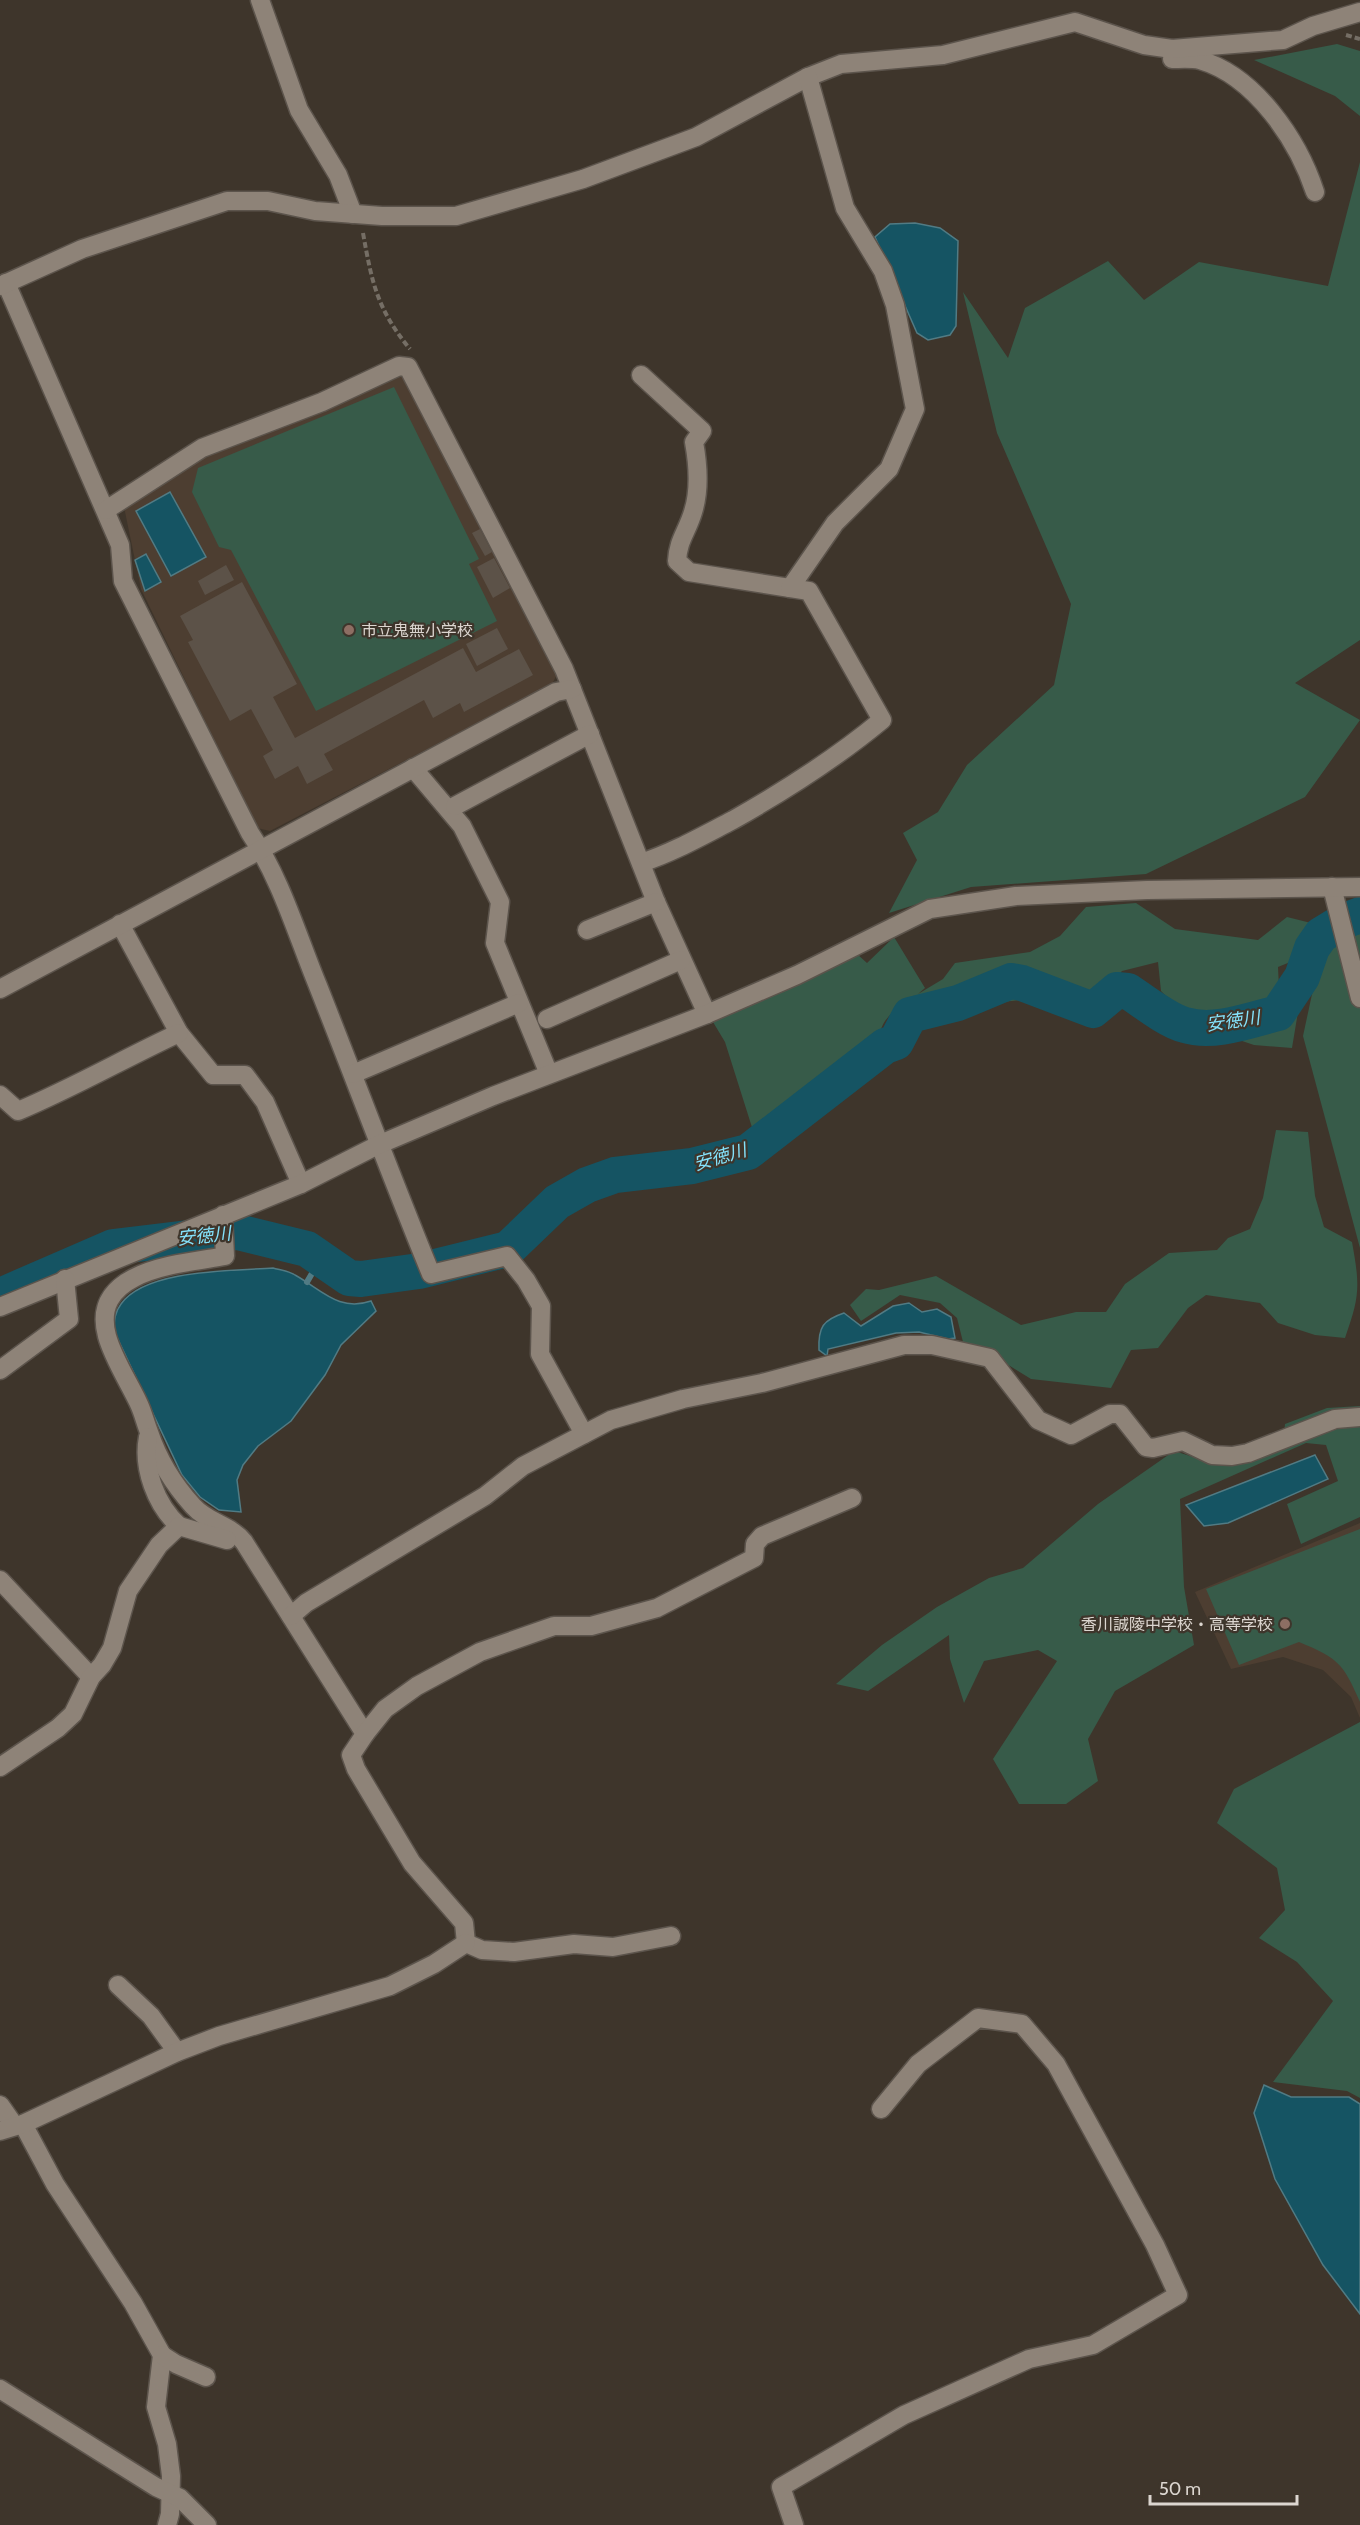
<svg xmlns="http://www.w3.org/2000/svg" width="1360" height="2525" font-family="Cabin,'Noto Sans JP',sans-serif">
<style>
.industrial{fill:#4d3e31}
.green{fill:#375b49}
.water{fill:#155463;stroke:#517b84;stroke-width:1.5}
.lines{fill:none;stroke-linecap:round;stroke-linejoin:round}
.stream{stroke:#517b84;stroke-width:6}
.river{stroke:#155463;stroke-width:36}
.building{fill:#5c5248}
.minor-casing{stroke:#5c544c;stroke-width:21}
.path{stroke:#756e65;stroke-width:4;stroke-dasharray:6 3;stroke-linecap:butt}
.minor{stroke:#8e8378;stroke-width:18}
.education-dot{fill:#8d6e63;stroke:#3e352b;stroke-width:2}
.labels{text-anchor:middle;stroke-width:4.5;stroke-linejoin:round;paint-order:stroke}
.poi-label{font-size:16px;fill:#dcd6d0;stroke:#3e352b;text-anchor:start}
.water-label{font-size:18px;font-style:italic;fill:#84e2fb;stroke:#3e352b}
</style>
<rect width="100%" height="100%" fill="#3e352b"/>
<g class="industrial">
<polygon points="395,374 406,379 559,671 552,684 270,831 257,828 141,589 124,507 208,456"/>
<polygon points="1360,1523 1360,1718 1351,1697 1323,1670 1283,1657 1231,1669 1195,1592"/>
</g>
<g class="green">
<polygon points="1337,44 1360,51 1360,116 1335,96 1254,60"/>
<polygon points="1360,162 1360,640 1295,683 1360,720 1305,797 1146,874 971,887 889,913 917,860 903,833 938,812 967,765 1054,685 1071,604 997,433 963,292 1008,358 1025,308 1108,261 1144,300 1199,262 1328,286"/>
<polygon points="394,387 479,559 469,564 497,621 316,711 231,550 219,547 192,492 198,468"/>
<path d="M1136,903l39,26 83,11 29,-23 32,8 -19,33 -22,9 1,21 21,12 -8,48 -38,-3 -60,-20 -33,-34 -3,-29 -36,9 -37,43c-17,-4 -47,-15 -63,-14 -47,3 -88,29 -134,37l-2,-14 29,-28c-17,13 -39,25 -35,49l-124,96 -31,-98 -12,-20 144,-68 10,9 27,-26 31,51 -7,6 25,-15 12,-16 75,-11 30,-16 26,-29z"/>
<polygon points="1360,913 1360,1248 1303,1036 1328,920"/>
<path d="M1276,1130l32,2 7,64 9,31 28,15c8,44 8,54 -7,96l-30,-3 -37,-12 -18,-20 -54,-8 -18,13 -30,40 -27,2 -20,38 -80,-9 -42,-26 -25,-7 -7,-28 -17,-15 -40,-8 -39,26 -11,-16 16,-16 13,1 57,-14 85,49 55,-13h30l19,-28 44,-31 48,-3 11,-12 22,-9 13,-31z"/>
<polygon points="1360,1406 1360,1517 1301,1544 1287,1504 1338,1481 1326,1445 1306,1443 1180,1499 1184,1587 1194,1645 1115,1691 1088,1739 1098,1781 1066,1804 1019,1804 993,1759 1057,1661 1038,1650 984,1661 964,1703 950,1659 949,1635 868,1691 836,1684 882,1645 937,1607 989,1578 1023,1568 1098,1504 1174,1451 1200,1459 1283,1447 1285,1424 1327,1408"/>
<path d="M1360,1529v173c-17,-39 -22,-44 -61,-60l-60,23 -33,-76z"/>
<polygon points="1360,1722 1360,2098 1347,2091 1273,2082 1333,2001 1297,1962 1259,1938 1285,1910 1277,1868 1217,1823 1234,1789"/>
</g>
<g class="water">
<polygon points="915,223 940,228 958,241 956,326 950,335 928,340 917,333 875,237 890,224"/>
<polygon points="170,492 206,557 171,576 136,511"/>
<polygon points="146,554 161,582 145,591 135,560"/>
<path d="M273,1268c7,2 16,3 22,7 27,15 44,37 76,26l5,10 -35,34 -16,30 -34,46 -33,25 -15,19 -6,15 4,32 -22,-2 -19,-13 -18,-22 -68,-144c0,-11 1,-19 7,-27 25,-35 112,-33 152,-36z"/>
<path d="M909,1303l13,9 15,-3 14,8 4,21 -7,1 -29,-7 -23,1 -68,16 -1,7 -8,-6c-1,-23 4,-30 25,-37l17,13 32,-20z"/>
<polygon points="1315,1455 1328,1479 1228,1523 1204,1526 1186,1505"/>
<polygon points="1264,2085 1291,2097 1349,2097 1360,2104 1360,2314 1323,2265 1275,2179 1254,2113"/>
</g>
<g class="lines">
<polyline class="stream" points="307,1282 321,1258"/>
<path class="river" d="M0,1296l113,-49 125,-15 69,17 42,29 12,1 58,-8 89,-22 49,-47 30,-17 28,-10 77,-9 56,-14 137,-106 11,-4 14,-27 48,-12 53,-22 11,2 71,27 24,-20 11,1c15,10 40,30 57,34 29,9 65,-5 93,-12l24,-36 10,-29 9,-13 23,-14 16,-6"/>
</g>
<g class="building">
<polygon points="480,529 492,552 485,556 472,533"/>
<polygon points="494,558 510,588 493,598 477,567"/>
<polygon points="226,565 234,580 205,595 198,581"/>
<polygon points="242,582 297,684 273,697 295,738 463,648 476,672 519,649 533,675 464,712 460,703 433,718 424,700 324,754 333,770 307,784 298,766 275,779 263,756 273,750 251,709 230,721 188,642 193,640 180,616"/>
<polygon points="497,628 508,649 477,666 466,644"/>
</g>
<g class="lines">
<g class="minor-casing">
<g id="minor">
<polyline points="260,0 299,110 338,175 353,214"/>
<path d="M1172,59c8,0 20,-1 28,1 55,16 98,80 115,132"/>
<path d="M6,283l114,262 3,36 127,252c31,46 47,102 68,153 38,96 74,193 113,288l76,-18 19,24 15,26 -1,48 44,80"/>
<polyline points="0,286 82,249 227,201 268,201 315,211 382,216 456,216 583,179 696,137 808,77 841,64 943,55 1075,22 1144,45 1172,49 1283,40 1313,26 1360,12"/>
<path d="M641,375l61,56 -8,11c4,22 6,48 -1,70 -6,20 -15,28 -16,49l12,11 120,19 73,129c-47,39 -96,70 -149,100 -31,16 -59,32 -92,43"/>
<polyline points="106,510 202,448 322,402 399,366 408,367 564,669 656,902 707,1014"/>
<polyline points="790,588 835,523 889,469 915,409 895,305 883,271 845,208 808,77"/>
<polyline points="413,768 462,826 500,902 495,943 549,1074"/>
<polyline points="455,806 590,734"/>
<polyline points="1332,887 1360,998"/>
<polyline points="120,924 179,1033 213,1075 245,1075 265,1102 301,1184"/>
<polyline points="587,930 656,902"/>
<polyline points="0,989 556,692 572,689"/>
<polyline points="547,1019 681,960"/>
<polyline points="353,1074 519,1003"/>
<path d="M0,1095l18,16c55,-23 107,-53 161,-78"/>
<path d="M223,1215l2,41c-44,8 -136,13 -118,80 6,22 21,45 31,66 5,10 7,20 11,30 9,27 25,53 44,74 15,17 38,19 51,36l121,192 -14,21 5,14 56,94 52,60 2,20"/>
<polyline points="0,1307 301,1184 378,1145 493,1096 707,1014 797,975 930,909 1016,896 1147,890 1360,887"/>
<polyline points="0,1370 69,1319 65,1279"/>
<path d="M148,1437c-6,31 8,68 31,89"/>
<polyline points="0,1580 91,1677"/>
<polyline points="291,1616 306,1603 485,1496 523,1466 611,1420 683,1399 762,1383 904,1345 932,1345 990,1358 1038,1420 1071,1435 1110,1414 1120,1414 1146,1447 1153,1448 1183,1441 1212,1455 1232,1456 1248,1453 1335,1419 1360,1417"/>
<polyline points="365,1734 385,1709 417,1686 480,1652 554,1626 591,1626 657,1608 754,1558 755,1544 762,1536 852,1498"/>
<polyline points="0,1767 58,1728 73,1714 91,1677 102,1665 112,1648 128,1591 159,1545 179,1526 227,1540"/>
<polyline points="466,1943 482,1950 514,1952 574,1944 613,1947 671,1936"/>
<polyline points="118,1985 151,2016 177,2052"/>
<polyline points="0,2105 14,2125"/>
<polyline points="23,2124 55,2184 133,2303 162,2355 156,2407 167,2444 171,2476 170,2514 167,2525"/>
<polyline points="0,2131 23,2124 177,2052 219,2036 390,1986 434,1964 466,1943"/>
<polyline points="162,2355 176,2364 206,2377"/>
<polyline points="0,2389 156,2487 180,2498 207,2525"/>
<polyline points="794,2525 781,2487 904,2415 1029,2359 1093,2345 1178,2295 1155,2245 1056,2064 1022,2024 978,2018 918,2064 881,2109"/>
</g>
</g>
<g class="path">
<polyline points="1346,35 1360,39"/>
<path d="M363,233c9,50 14,76 47,116"/>
</g>
<use href="#minor" class="minor"/>
</g>
<g class="education-dot">
<circle cx="349" cy="630" r="6"/>
<circle cx="1285" cy="1624" r="6"/>
</g>
<g class="labels">
<g class="poi-label">
<text x="361" y="636">市立鬼無小学校</text>
<text x="1273" y="1630" text-anchor="end">香川誠陵中学校・高等学校</text>
</g>
<g class="water-label">
<text transform="translate(1233 1021) rotate(-8)" y="6">安徳川</text>
<text transform="translate(720 1157) rotate(-16)" y="6">安徳川</text>
<text transform="translate(204 1236) rotate(-6)" y="6">安徳川</text>
</g>
</g>
<path d="M1150 2495v9h147v-9" fill="none" stroke="#dcd6d0" stroke-width="3"/>
<text x="1159" y="2495" font-size="18" fill="#dcd6d0" stroke="#3e352b" stroke-width="4.5" paint-order="stroke">50 m</text>
</svg>
